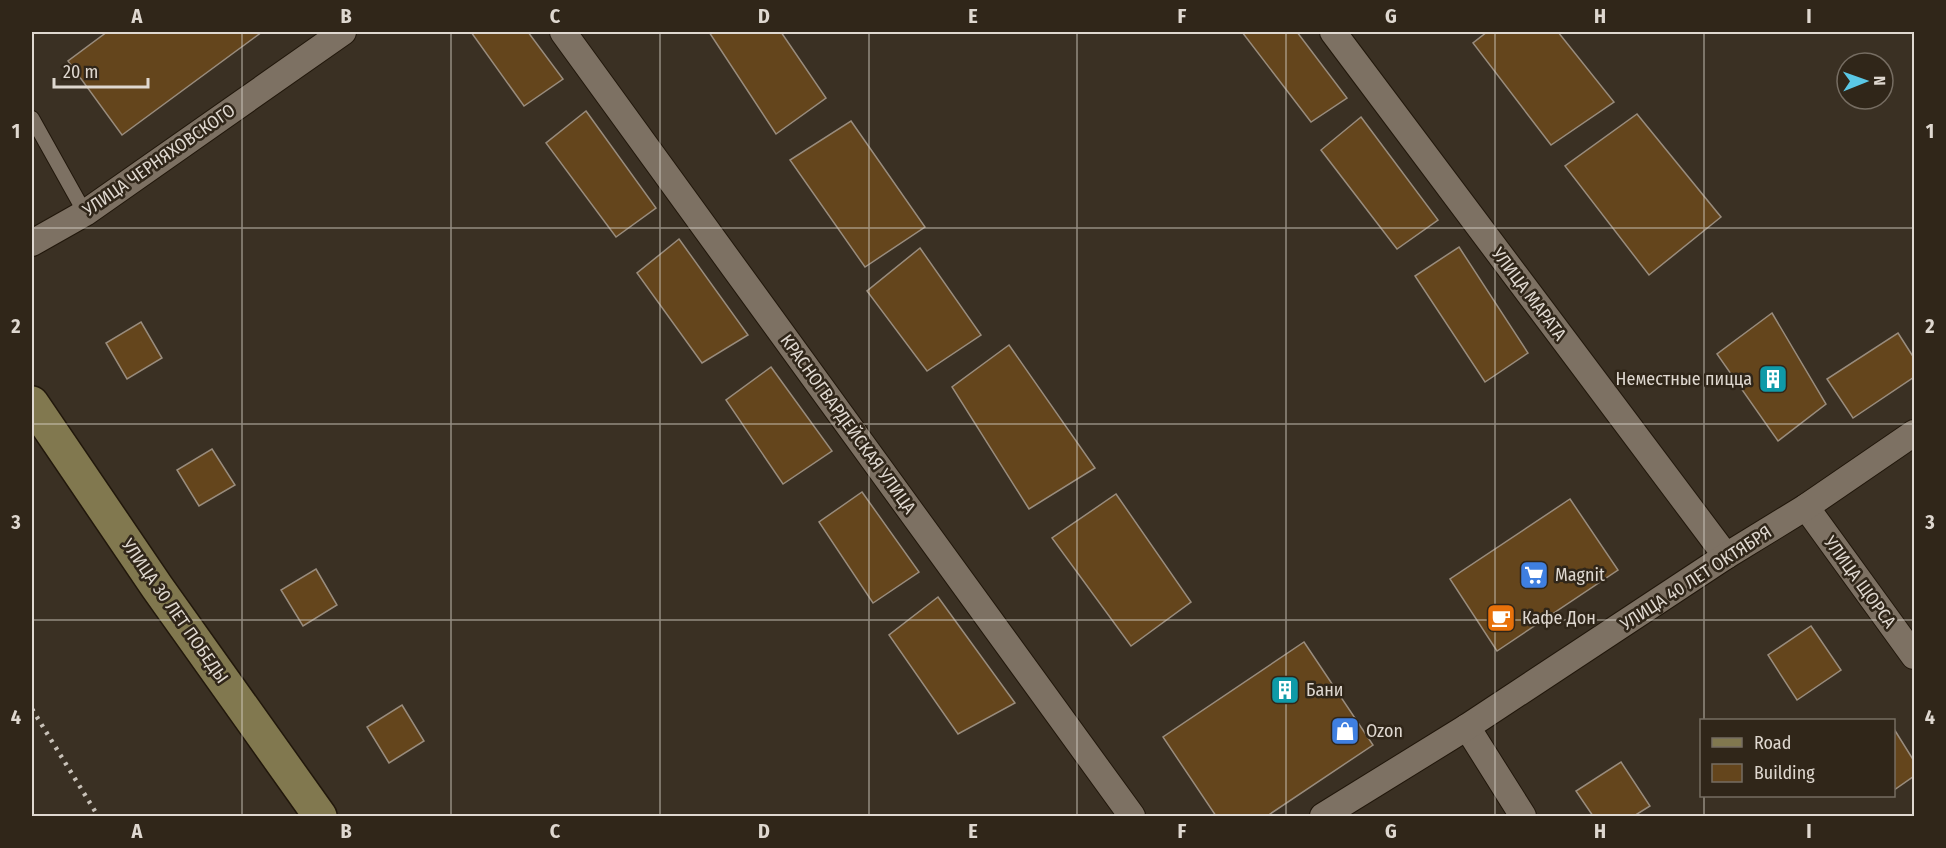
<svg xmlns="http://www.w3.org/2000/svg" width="1946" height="848" font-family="'Fira Sans Condensed',sans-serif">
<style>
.building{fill:#64451c;stroke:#998c7d;stroke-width:1.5}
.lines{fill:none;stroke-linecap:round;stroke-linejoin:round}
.service-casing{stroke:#21170b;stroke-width:16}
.minor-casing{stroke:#21170b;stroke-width:28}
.secondary-casing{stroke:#21170b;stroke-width:36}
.service{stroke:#7d7163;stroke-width:14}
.minor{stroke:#7d7163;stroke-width:26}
.secondary{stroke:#81784f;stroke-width:33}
.rail{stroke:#c8c1b8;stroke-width:4.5;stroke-dasharray:3 6;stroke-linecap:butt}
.grid{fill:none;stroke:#dfd8d0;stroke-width:1.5;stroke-opacity:0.55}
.labels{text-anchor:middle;stroke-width:5;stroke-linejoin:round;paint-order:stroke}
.street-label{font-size:18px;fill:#dfd8d0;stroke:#302619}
.poi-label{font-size:18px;fill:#dfd8d0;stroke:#302619;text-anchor:start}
.neatline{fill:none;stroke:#dfd8d0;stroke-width:2}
.grid-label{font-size:20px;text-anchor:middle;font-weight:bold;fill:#dfd8d0}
</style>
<rect width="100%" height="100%" fill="#3a3023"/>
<g class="building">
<polygon points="107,32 262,32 122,135 68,61"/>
<polygon points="471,32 528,32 563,79 524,106"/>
<polygon points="709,32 781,32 826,98 776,134"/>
<polygon points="1242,32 1297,32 1347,98 1311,122"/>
<polygon points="1487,32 1558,32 1614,102 1551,145 1473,43"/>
<polygon points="586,111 656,208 616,237 546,143"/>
<polygon points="1637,114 1721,217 1649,275 1565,166"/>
<polygon points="1361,117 1438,220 1397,249 1321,150"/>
<polygon points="851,121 925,227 865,267 790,160"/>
<polygon points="679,239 748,335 702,363 637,273"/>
<polygon points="1459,247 1528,353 1485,382 1415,276"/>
<polygon points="920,248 981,335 927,371 867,291"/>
<polygon points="1772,313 1826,404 1778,441 1717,354"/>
<polygon points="141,322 162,358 127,379 106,343"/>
<polygon points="1898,333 1914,358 1914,377 1853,418 1827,379"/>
<polygon points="1009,345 1095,468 1029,509 952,387"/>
<polygon points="771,367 832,451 783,484 726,400"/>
<polygon points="212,449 235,485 199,506 177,470"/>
<polygon points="862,492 919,572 873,603 819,522"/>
<polygon points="1116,494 1191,602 1131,646 1052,538"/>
<polygon points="1570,499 1618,570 1497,651 1450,579"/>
<polygon points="316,569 337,605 303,626 281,590"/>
<polygon points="938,597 1015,703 958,734 889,635"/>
<polygon points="1811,626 1841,670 1797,700 1768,655"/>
<polygon points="1304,642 1373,745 1267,816 1216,816 1163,737"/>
<polygon points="402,705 424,741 389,763 367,727"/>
<polygon points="1894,729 1914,761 1914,776 1894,790"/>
<polygon points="1621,762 1650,806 1634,816 1593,816 1576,791"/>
</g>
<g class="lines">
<g class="service-casing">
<polyline id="service" points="32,118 85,213"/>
</g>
<g class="minor-casing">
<g id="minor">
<polyline points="563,32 1132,816"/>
<polyline points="1333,32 1726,556"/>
<polyline points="32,243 85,213 343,32"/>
<polyline points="1806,507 1914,656"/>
<polyline points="1467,727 1523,816"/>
<polyline points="1323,816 1467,727 1726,556 1806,507 1914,433"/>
</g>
</g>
<g class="secondary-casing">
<polyline id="secondary" points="32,403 157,587 320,816"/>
</g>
<use href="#service" class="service"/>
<use href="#minor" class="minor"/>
<use href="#secondary" class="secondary"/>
<polyline class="rail" points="32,709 98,816"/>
</g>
<path class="grid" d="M242,32v784M451,32v784M660,32v784M869,32v784M1077,32v784M1286,32v784M1495,32v784M1704,32v688M32,228h1882M32,424h1882M32,620h1882M1704,796v20"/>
<defs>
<g id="building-square" transform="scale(1.5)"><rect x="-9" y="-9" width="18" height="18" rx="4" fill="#0f9aa8" stroke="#302619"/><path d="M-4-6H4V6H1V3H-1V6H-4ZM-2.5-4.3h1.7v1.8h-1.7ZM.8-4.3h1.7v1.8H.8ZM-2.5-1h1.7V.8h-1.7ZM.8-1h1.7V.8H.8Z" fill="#fff"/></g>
<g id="supermarket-square" transform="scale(1.5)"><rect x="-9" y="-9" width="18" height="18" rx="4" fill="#3f7fe0" stroke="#302619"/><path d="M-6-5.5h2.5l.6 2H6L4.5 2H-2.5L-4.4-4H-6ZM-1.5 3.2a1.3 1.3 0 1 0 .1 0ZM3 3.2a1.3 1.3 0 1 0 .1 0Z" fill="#fff"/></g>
<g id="cafe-square" transform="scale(1.5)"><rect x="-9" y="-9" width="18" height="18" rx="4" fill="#e8710a" stroke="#302619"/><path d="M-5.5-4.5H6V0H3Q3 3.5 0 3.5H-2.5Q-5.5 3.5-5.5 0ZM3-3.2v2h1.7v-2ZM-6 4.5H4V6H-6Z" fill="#fff"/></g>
<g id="shop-square" transform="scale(1.5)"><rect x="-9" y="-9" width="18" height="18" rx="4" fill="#3f7fe0" stroke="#302619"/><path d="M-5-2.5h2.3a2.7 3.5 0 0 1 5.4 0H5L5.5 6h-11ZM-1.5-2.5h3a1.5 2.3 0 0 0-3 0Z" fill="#fff"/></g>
</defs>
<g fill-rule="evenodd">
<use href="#building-square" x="1773" y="379"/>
<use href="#supermarket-square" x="1534" y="575"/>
<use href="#cafe-square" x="1501" y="618"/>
<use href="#building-square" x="1285" y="690"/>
<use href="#shop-square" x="1345" y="731"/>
</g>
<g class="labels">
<g class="street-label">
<text transform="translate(159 160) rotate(-35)" y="6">УЛИЦА ЧЕРНЯХОВСКОГО</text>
<text transform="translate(1529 294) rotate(53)" y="6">УЛИЦА МАРАТА</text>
<text transform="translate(848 424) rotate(54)" y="6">КРАСНОГВАРДЕЙСКАЯ УЛИЦА</text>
<text transform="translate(1696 578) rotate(-33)" y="6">УЛИЦА 40 ЛЕТ ОКТЯБРЯ</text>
<text transform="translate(1860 582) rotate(54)" y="6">УЛИЦА ЩОРСА</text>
<text transform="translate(175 611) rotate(55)" y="6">УЛИЦА 30 ЛЕТ ПОБЕДЫ</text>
</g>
<g class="poi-label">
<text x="1752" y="385" text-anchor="end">Неместные пицца</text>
<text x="1555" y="581">Magnit</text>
<text x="1522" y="624">Кафе Дон</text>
<text x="1306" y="696">Бани</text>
<text x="1366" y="737">Ozon</text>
</g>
</g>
<rect width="1946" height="848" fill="none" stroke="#302619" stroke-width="66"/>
<rect x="1700" y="719" width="195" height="78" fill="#302619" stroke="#766d62" stroke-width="1.5"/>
<rect x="1712" y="738" width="30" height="9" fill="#81784f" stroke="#766d62" stroke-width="1.5"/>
<text x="1754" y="749" font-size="18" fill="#dfd8d0">Road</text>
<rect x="1712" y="764" width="30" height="18" fill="#64451c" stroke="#766d62" stroke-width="1.5"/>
<text x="1754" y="779" font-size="18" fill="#dfd8d0">Building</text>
<g transform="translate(1865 81) rotate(89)"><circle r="28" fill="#302619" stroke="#766d62" stroke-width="1.5"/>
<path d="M0-4.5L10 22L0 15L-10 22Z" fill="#5ac8e6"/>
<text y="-9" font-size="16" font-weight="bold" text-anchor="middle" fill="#dfd8d0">N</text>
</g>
<path d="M54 78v9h94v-9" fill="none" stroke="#dfd8d0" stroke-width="3"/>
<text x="63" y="78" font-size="18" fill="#dfd8d0" stroke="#302619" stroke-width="4.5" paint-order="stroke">20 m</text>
<rect x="33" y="33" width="1880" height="782" class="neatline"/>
<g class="grid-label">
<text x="137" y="23">A</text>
<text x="346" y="23">B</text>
<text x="555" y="23">C</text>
<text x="764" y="23">D</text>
<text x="973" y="23">E</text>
<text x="1182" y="23">F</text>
<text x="1391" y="23">G</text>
<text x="1600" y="23">H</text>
<text x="1809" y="23">I</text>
<text x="16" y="138">1</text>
<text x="1930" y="138">1</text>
<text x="16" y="333">2</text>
<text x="1930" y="333">2</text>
<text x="16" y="529">3</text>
<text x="1930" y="529">3</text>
<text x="16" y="724">4</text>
<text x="1930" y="724">4</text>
<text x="137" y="838">A</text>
<text x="346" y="838">B</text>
<text x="555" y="838">C</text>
<text x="764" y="838">D</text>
<text x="973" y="838">E</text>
<text x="1182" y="838">F</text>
<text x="1391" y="838">G</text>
<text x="1600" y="838">H</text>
<text x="1809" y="838">I</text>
</g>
</svg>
